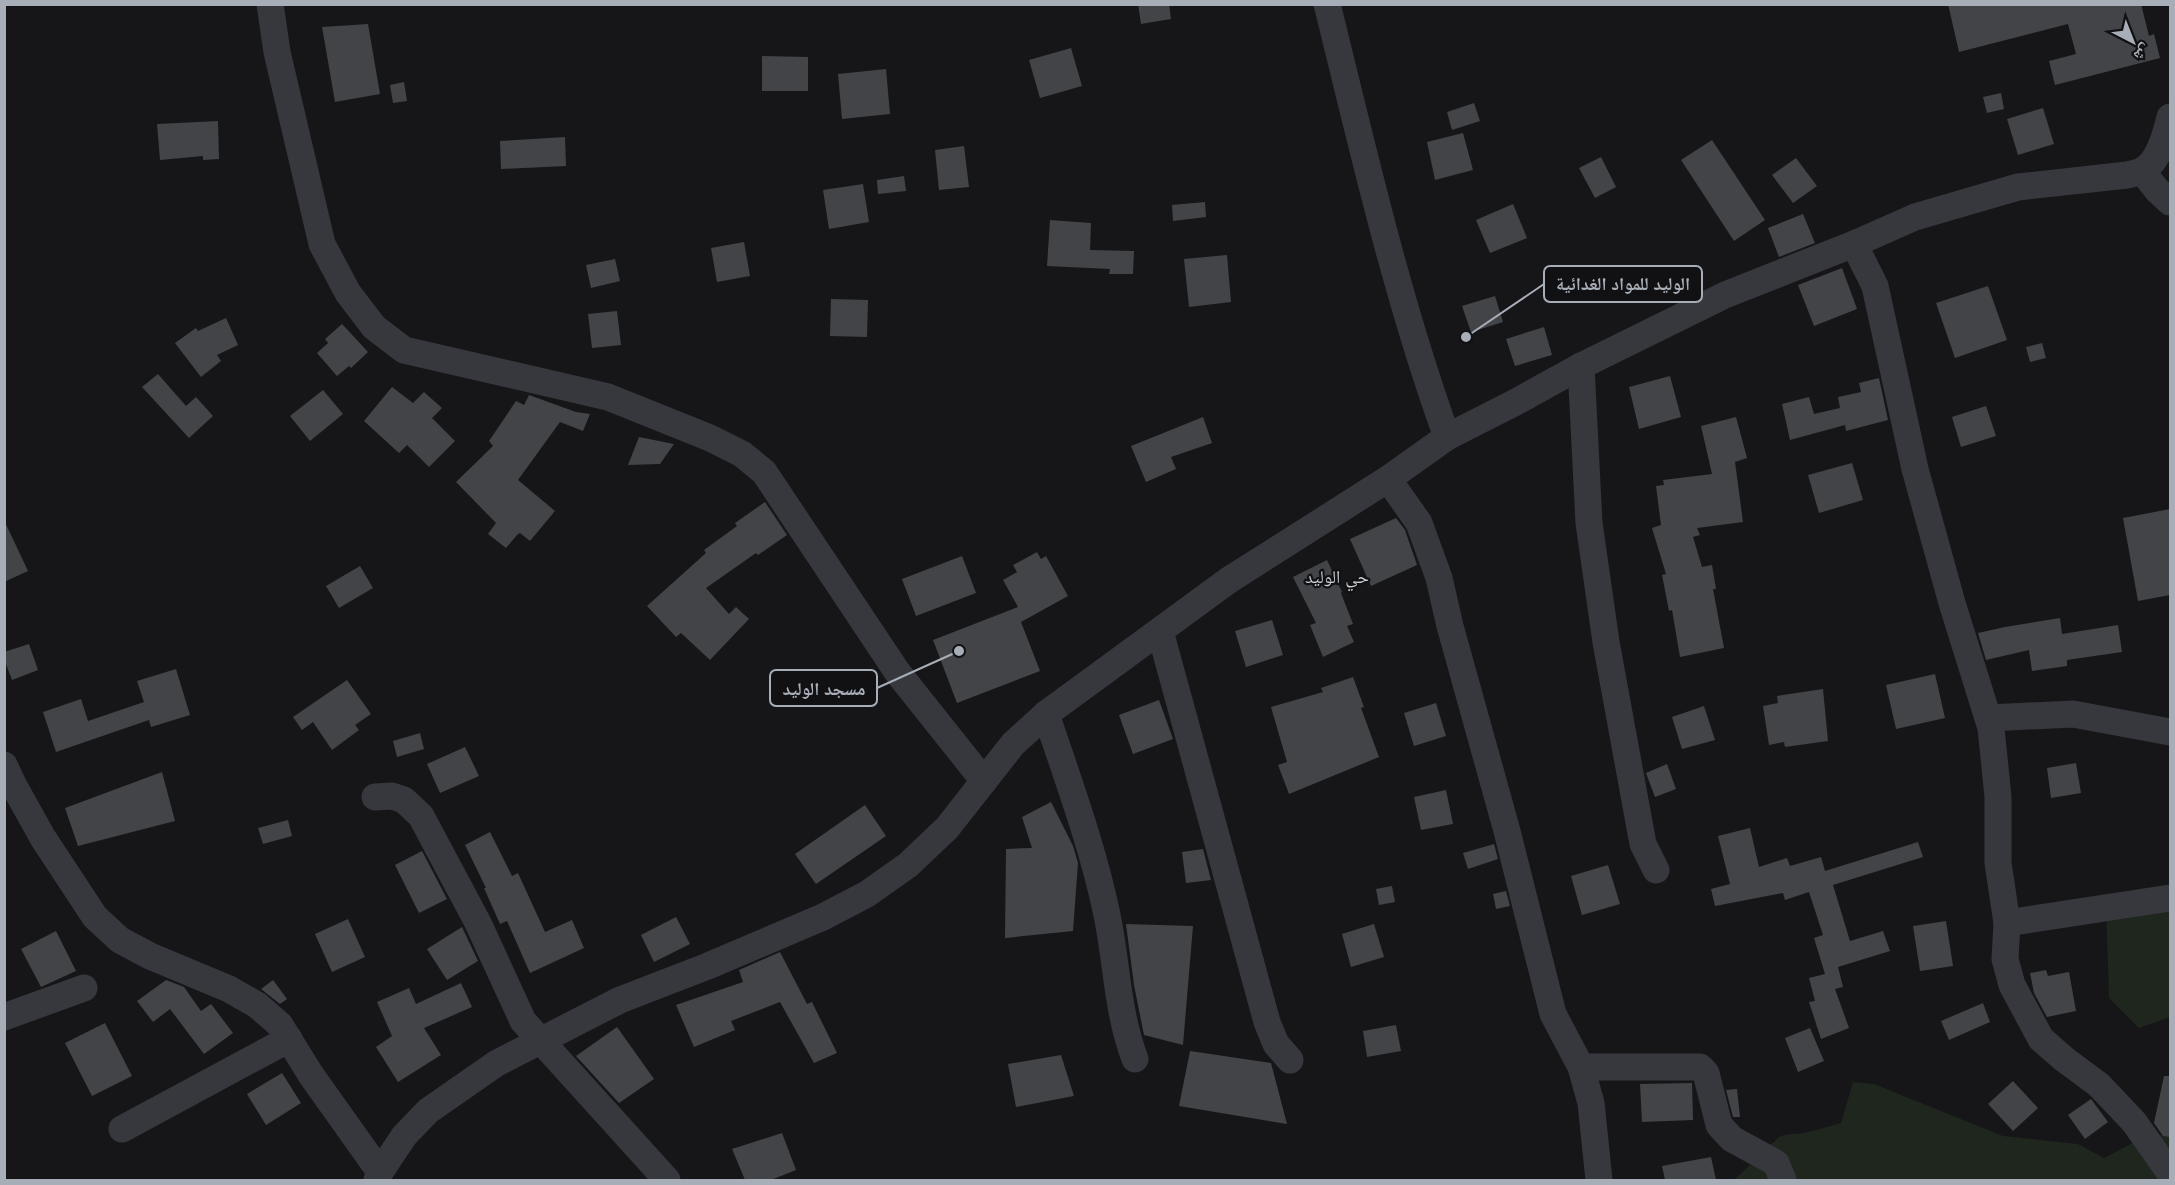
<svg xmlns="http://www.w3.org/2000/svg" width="2175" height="1185" font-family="'PT Sans','Noto Naskh Arabic',sans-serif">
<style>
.green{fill:#1e261e}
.building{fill:#424448}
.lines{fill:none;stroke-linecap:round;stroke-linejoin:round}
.minor{stroke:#37383d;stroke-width:27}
.labels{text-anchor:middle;stroke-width:4.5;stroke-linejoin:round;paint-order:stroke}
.neighbourhood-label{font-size:18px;fill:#c9cdd4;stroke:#111113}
.leader{fill:none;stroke:#a8aeb8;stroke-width:2}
.callout-dot{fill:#a8aeb8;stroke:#111113;stroke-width:2}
.callout{fill:#111113;stroke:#a8aeb8;stroke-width:2}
.callout-label{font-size:18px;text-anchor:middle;font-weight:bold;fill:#a8aeb8}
</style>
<rect width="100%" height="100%" fill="#161618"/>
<g class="green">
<polygon points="2106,907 2170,911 2170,1017 2139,1028 2109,998"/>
<polygon points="1853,1082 1874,1084 2003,1136 2078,1144 2104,1158 2152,1133 2170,1137 2170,1180 1734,1180 1779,1137 1784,1135 1805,1133 1841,1123"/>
</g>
<g class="building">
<polygon points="1138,4 1169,4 1171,19 1141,24"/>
<polygon points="1948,4 2141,4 2149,36 2154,34 2160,58 2055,85 2049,61 2076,54 2068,24 1959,52"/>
<polygon points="368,24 380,94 335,102 322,27"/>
<polygon points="1071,48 1082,86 1040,98 1029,60"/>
<polygon points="762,56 808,57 808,91 762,91"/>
<polygon points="886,69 890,114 842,119 838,74"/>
<polygon points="404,82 407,101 393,103 390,85"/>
<polygon points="2001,93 2004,109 1987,113 1983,97"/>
<polygon points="1474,103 1480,121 1452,130 1447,112"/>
<polygon points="2043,108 2054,144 2018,155 2007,119"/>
<polygon points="218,121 219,159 203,160 203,156 160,160 157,124"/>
<polygon points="1463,133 1473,170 1435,180 1427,142"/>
<polygon points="565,137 566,166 501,169 500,141"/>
<polygon points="1712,140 1765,220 1734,241 1681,160"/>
<polygon points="964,146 969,187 939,190 935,150"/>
<polygon points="1601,157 1616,187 1595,198 1579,168"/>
<polygon points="1796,158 1817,186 1793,203 1772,175"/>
<polygon points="904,176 906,191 878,194 877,180"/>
<polygon points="863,184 869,222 829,229 823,190"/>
<polygon points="1205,202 1206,217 1173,221 1172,205"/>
<polygon points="1513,204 1527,238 1490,253 1476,220"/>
<polygon points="1803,214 1815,243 1779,257 1768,228"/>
<polygon points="1050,220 1091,223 1090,250 1134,251 1133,274 1109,274 1110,269 1047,266"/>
<polygon points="744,242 750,276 717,282 711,248"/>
<polygon points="1227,255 1231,302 1189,307 1184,259"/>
<polygon points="615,259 620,281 591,288 586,265"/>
<polygon points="1842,268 1857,309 1814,326 1798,285"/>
<polygon points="1988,286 2007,340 1955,358 1936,303"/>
<polygon points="1495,296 1503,322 1471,332 1462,306"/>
<polygon points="831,299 868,300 867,337 830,336"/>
<polygon points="617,311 621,345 592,348 588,314"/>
<polygon points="226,318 238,345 217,355 221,361 201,377 175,343 196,328 198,331"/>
<polygon points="342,324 368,352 351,368 349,366 337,376 317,353 328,343 325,339"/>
<polygon points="1544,327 1552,355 1515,366 1506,339"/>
<polygon points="2042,343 2046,358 2030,362 2026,347"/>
<polygon points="158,374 186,406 196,397 213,416 189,438 142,387"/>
<polygon points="1670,376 1681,417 1639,429 1629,387"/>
<polygon points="1879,378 1888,420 1846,431 1845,425 1790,440 1782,404 1809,397 1814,414 1840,408 1838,397 1861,392 1859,383"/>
<polygon points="392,387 413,403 424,392 442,408 432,418 455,441 429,467 407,445 399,453 364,421"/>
<polygon points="323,390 343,414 310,441 290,416"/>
<polygon points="529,395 576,412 590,414 583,431 560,422 518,480 555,511 530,541 520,533 517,535 506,548 488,534 496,523 456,482 493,446 489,441 516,401 524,405"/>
<polygon points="1986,406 1996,436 1961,447 1952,417"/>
<polygon points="1203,417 1212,443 1171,457 1176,469 1146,482 1131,446"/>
<polygon points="1736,417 1747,458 1735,462 1743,522 1697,528 1700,535 1693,537 1702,567 1712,565 1716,589 1713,589 1724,648 1680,657 1672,610 1669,611 1662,575 1666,574 1652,528 1661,525 1656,486 1664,485 1663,480 1712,474 1701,426"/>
<polygon points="639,437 674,444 660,464 628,465"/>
<polygon points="1852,463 1863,500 1819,513 1808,475"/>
<polygon points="765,502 787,535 758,555 756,553 706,588 729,614 736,607 749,619 710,660 681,633 676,637 647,606 706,553 704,550 737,526 735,523"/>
<polygon points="2170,509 2170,595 2138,601 2123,518"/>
<polygon points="1396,518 1405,530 1417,565 1371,586 1350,539"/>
<polygon points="4,520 28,571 4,582"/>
<polygon points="1037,552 1041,559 1046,556 1068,596 1021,622 1040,671 957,703 933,640 1018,607 1003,580 1017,572 1013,565"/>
<polygon points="962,556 976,593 916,616 902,579"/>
<polygon points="1327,560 1342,592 1341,593 1353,624 1347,626 1354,642 1323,657 1310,625 1316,623 1293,577"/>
<polygon points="360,566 373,588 339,608 326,586"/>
<polygon points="2060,618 2062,634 2118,625 2122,652 2067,660 2067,666 2032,671 2029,650 1986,660 1978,633 2005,627"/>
<polygon points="1272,620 1283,655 1246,667 1235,631"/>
<polygon points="29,644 38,670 12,680 4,659 4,652"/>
<polygon points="176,669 190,715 151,727 149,720 56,752 43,712 81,699 88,721 144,702 137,681"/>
<polygon points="1935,674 1945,718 1896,729 1886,685"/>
<polygon points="1353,677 1364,707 1361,708 1379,757 1289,794 1278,765 1287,762 1271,707 1323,692 1321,688"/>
<polygon points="347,680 371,714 355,725 359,730 332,750 313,722 302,730 293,717"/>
<polygon points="1823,689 1828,741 1785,747 1784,742 1769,745 1763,706 1778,703 1777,696"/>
<polygon points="1159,700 1173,739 1133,754 1119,715"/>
<polygon points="1436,703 1446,736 1414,746 1404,713"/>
<polygon points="1704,706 1715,740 1682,749 1672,717"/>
<polygon points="420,733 424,749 397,757 393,741"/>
<polygon points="465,747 479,776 440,793 427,764"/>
<polygon points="2076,763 2081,793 2051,798 2047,768"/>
<polygon points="1667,764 1676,789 1655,797 1646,773"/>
<polygon points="162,772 175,821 78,846 65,808"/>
<polygon points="1446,790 1453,824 1421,830 1414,797"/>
<polygon points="1051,802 1073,846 1078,863 1073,931 1005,938 1006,849 1032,848 1022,817"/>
<polygon points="865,805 886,836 816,884 795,854"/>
<polygon points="288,820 292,836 263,844 258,828"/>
<polygon points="1750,828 1759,867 1787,858 1790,866 1821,857 1825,871 1918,842 1923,857 1833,885 1850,941 1883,931 1890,951 1838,967 1843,987 1835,989 1849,1028 1821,1039 1809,1002 1815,1001 1809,978 1825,974 1814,938 1823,935 1809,892 1785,900 1783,893 1715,906 1711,889 1730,884 1718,836"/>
<polygon points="490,832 512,876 518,873 545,932 572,920 584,948 530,973 507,921 500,924 484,888 486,888 465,845"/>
<polygon points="1494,844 1498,859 1468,869 1463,853"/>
<polygon points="1203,849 1211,880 1186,883 1182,852"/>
<polygon points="422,851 447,899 419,913 395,865"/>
<polygon points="1608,865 1620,904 1582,915 1571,876"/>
<polygon points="1392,886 1395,902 1379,905 1376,889"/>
<polygon points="1506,891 1510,906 1496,909 1493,894"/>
<polygon points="676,917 690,944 654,962 641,935"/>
<polygon points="348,919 365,957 332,972 315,934"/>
<polygon points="1946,921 1953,966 1920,971 1913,926"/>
<polygon points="1126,924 1193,926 1183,1045 1144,1035 1134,985"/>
<polygon points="1374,924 1384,957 1351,967 1342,934"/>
<polygon points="462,927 478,961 447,980 427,949"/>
<polygon points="56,931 76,971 41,987 21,949"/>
<polygon points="780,952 807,1004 812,1002 837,1053 814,1063 780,1002 731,1021 735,1030 694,1047 676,1005 743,982 739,970"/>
<polygon points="2046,970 2048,976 2069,972 2076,1011 2047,1017 2034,993 2030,973"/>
<polygon points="166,980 184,987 201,1011 211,1004 233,1033 204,1054 170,1009 153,1022 137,1001"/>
<polygon points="273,980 287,999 280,1004 261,989"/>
<polygon points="461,983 472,1007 424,1028 441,1055 398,1082 376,1047 392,1036 377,1002 409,988 416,1004"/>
<polygon points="1983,1003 1990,1022 1949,1040 1941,1021"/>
<polygon points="105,1023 132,1076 92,1096 65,1043"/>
<polygon points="1396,1025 1401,1051 1367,1057 1363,1031"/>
<polygon points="617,1027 654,1079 619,1103 576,1056"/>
<polygon points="1810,1028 1824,1061 1798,1072 1785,1038"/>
<polygon points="1190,1051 1271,1063 1287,1124 1179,1106"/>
<polygon points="1061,1055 1074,1096 1016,1107 1008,1064"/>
<polygon points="282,1073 301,1103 266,1125 247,1094"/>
<polygon points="2164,1076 2170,1076 2170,1137 2163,1136 2154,1123"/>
<polygon points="2013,1081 2038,1108 2013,1131 1988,1104"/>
<polygon points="1692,1083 1693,1120 1642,1122 1640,1084"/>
<polygon points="1737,1089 1740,1117 1733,1117 1726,1090"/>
<polygon points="2091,1099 2108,1122 2085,1139 2068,1115"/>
<polygon points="782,1133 796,1170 771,1180 745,1180 732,1149"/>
<polygon points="1711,1157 1716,1180 1665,1180 1662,1166"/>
</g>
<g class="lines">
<g class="minor">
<polyline points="270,4 277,52 322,244 348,293 374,327 404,350 608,397 710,438 742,454 764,472 898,673 984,781"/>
<path d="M1327,4c36,145 69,292 120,433"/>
<polyline points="2142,171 2157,190 2170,202"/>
<polyline points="1854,244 1875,286 1915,469 1952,603 1991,728 1998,797 1998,863 2007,923 2005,959 2012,985 2041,1039 2064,1059 2099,1085 2134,1122 2170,1173"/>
<polyline points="1581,366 1589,523 1606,642 1643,844 1656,870"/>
<polyline points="1388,479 1419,523 1439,578 1450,626 1507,831 1553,1014 1581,1067 1591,1103 1599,1180"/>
<polyline points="1160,631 1267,1022 1276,1044 1290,1060"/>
<path d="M1046,714c22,66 47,133 61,201 10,48 10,97 28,144"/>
<polyline points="1988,718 2073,714 2170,732"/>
<polyline points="4,765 14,786 43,838 95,917 120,940 150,956 229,989 257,1005 280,1025 311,1075 380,1172"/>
<polyline points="375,797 392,796 404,800 421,816 478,923 523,1021 667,1180"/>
<polyline points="2007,923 2170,898"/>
<polyline points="4,1017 84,988"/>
<polyline points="1581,1067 1700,1067 1706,1073 1719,1125 1732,1139 1776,1163 1783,1180"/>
<polyline points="122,1129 289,1039"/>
<path d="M377,1180l3,-8 24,-36 24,-25 69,-48 123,-63 88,-34 115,-49 44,-23 41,-29 39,-37 66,-84 33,-30 183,-134 159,-101 59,-42 67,-34 67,-37 144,-71 129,-51 61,-27 103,-30 109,-12c4,-1 10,-2 14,-4 18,-8 25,-37 29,-54"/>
</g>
</g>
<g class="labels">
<g class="neighbourhood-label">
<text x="1337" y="583">حي الوليد</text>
</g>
</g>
<path class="leader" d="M1466 337L1544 284M959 651L877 688"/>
<g class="callout-dot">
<circle cx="1466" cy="337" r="6"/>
<circle cx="959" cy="651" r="6"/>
</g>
<g class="callout">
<rect x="1544" y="266" width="158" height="36" rx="6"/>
<rect x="770" y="670" width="107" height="36" rx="6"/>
</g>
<g class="callout-label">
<text x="1623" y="290">الوليد للمواد الغدائية</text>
<text x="824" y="695">مسجد الوليد</text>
</g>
<rect width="2175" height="1185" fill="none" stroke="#a8aeb8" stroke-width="12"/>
<g transform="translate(2133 42) rotate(138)" stroke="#111113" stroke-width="4.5" paint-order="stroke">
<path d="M0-4.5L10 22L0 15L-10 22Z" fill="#a8aeb8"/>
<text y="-9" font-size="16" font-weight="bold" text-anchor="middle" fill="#a8aeb8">ش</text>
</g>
</svg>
